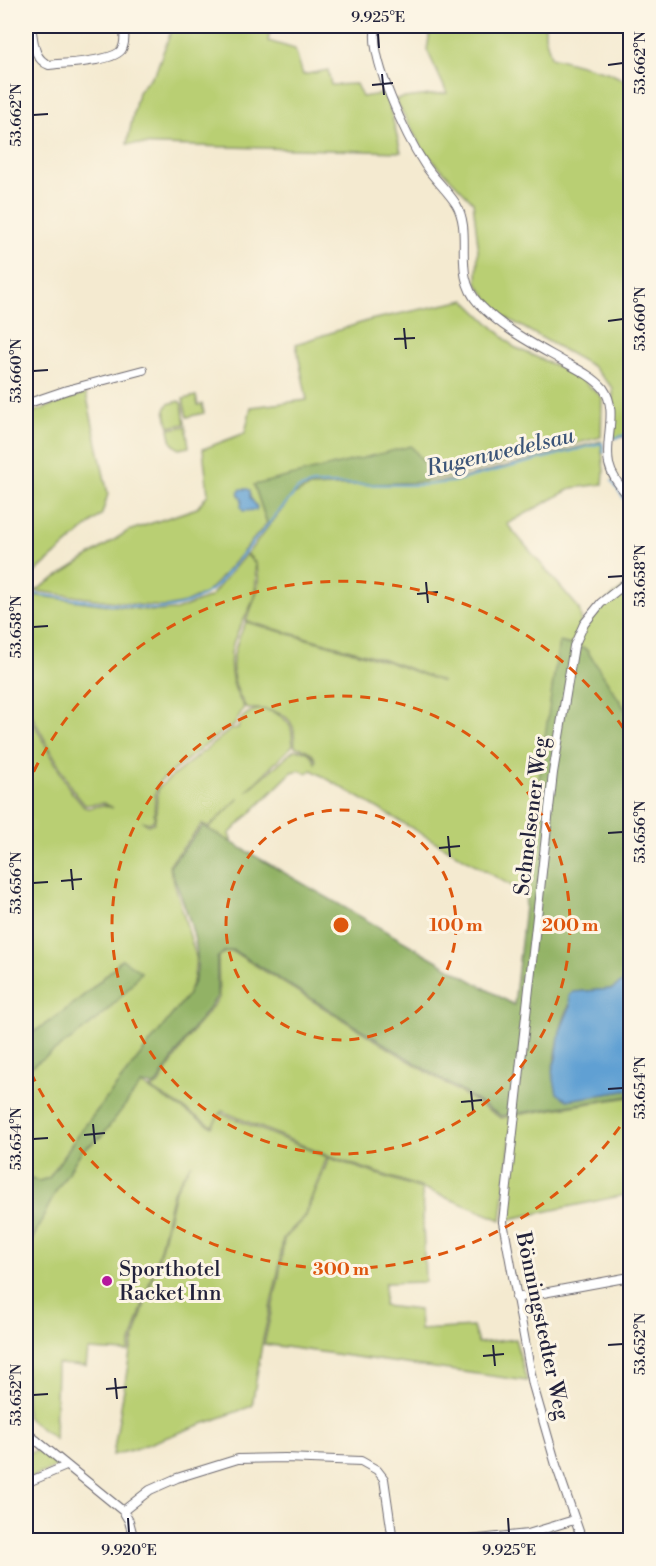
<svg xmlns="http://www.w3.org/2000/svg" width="656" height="1566" font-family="'Libre Bodoni',serif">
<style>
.green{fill:#b9cf73;stroke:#6e7857;stroke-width:1.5}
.forest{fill:#92b265;stroke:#5a6a50;stroke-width:1.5}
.water{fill:#60a0d3;stroke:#416187;stroke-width:1.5}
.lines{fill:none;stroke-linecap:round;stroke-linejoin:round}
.stream{stroke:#60a0d3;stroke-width:2}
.street-casing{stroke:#6c686f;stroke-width:10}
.street{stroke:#fff;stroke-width:8}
.ticks{fill:none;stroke:#22223b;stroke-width:2}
.ring{fill:none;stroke:#de560e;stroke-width:3;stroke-dasharray:10 8}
.poi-dot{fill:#b5179e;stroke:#fcf5e5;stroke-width:2}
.labels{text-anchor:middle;stroke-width:6;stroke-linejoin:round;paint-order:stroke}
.street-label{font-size:21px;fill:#22223b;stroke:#fcf5e5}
.poi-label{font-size:21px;fill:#22223b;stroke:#fcf5e5;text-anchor:start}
.water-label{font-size:22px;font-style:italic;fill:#3b5478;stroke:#fcf5e5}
.centre{fill:#de560e;stroke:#fcf5e5;stroke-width:3}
.ring-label{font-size:18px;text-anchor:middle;font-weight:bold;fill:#de560e;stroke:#fcf5e5;stroke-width:6;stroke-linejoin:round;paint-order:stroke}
.neatline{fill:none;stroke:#22223b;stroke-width:2}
.ticks-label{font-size:15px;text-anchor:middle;fill:#22223b}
</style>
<rect width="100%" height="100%" fill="#fcf5e5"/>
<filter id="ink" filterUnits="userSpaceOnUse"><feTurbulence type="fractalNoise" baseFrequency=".0167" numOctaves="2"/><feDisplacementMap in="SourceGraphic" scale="12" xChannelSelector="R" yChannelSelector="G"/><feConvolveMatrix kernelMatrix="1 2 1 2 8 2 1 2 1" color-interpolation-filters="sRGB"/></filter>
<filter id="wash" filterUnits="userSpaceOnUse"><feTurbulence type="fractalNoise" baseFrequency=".008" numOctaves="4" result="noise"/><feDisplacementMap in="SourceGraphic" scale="24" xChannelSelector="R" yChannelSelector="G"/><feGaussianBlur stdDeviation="1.35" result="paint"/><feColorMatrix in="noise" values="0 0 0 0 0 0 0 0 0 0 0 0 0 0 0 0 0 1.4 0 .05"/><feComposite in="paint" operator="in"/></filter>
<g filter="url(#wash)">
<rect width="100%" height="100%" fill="#f4ead0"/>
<g class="green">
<polygon points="173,26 271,26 268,41 295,49 303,75 328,70 331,85 356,84 362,97 386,93 401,152 127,144 138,92 156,71"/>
<polygon points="381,26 545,26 545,36 551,57 610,73 630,83 630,436 613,438 613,388 592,366 501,315 477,284 478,244 473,202 423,150 395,99 447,93 427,50 430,32 379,33"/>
<polygon points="465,300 514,347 574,374 602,397 601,437 451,477 425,479 426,465 254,485 267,523 218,581 206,593 185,603 166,607 139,605 35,591 128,531 197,508 208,494 203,449 245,433 251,407 307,400 296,344 370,320"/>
<polygon points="86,393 108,494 102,514 26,580 26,411 37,411"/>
<polygon points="196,396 198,405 202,404 204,413 187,417 183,399"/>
<polygon points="179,401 182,404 185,424 169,427 165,410 168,404"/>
<polygon points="186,426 189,447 179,449 172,443 169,429"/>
<path d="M601,441l3,31 -1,12 -31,4 -65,36 70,82c9,14 1,25 -5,39l-13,-3 -32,253 -215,-125 -6,3 -6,-3 -8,2 -63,62 3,9 -24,-14 31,-31 -30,29 -7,-3 -33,41 27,92 -2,21 -7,18 -110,140 -28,42 -10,3 -13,-3v-108l83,-60 13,-51c-30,32 -59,55 -96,78v-328l44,81 14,17 4,1 15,-3 10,3 -9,-5 -19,2 -13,-16 -46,-84v-111l127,17 23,-1 34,-13 36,-43 9,10c1,11 2,22 -1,33 -5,16 -16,31 -21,47 -6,21 -1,45 11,63l-10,19 -8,3 -67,53 -4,12 -1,26 -5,3 -7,-2 6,4 6,-2c4,-12 1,-24 5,-36l71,-57 8,-2c6,-27 41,-21 52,-2 3,5 2,13 3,19l-46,46 47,-41c10,-1 18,3 21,13l1,-3c-5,-9 -11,-12 -21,-13 -1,-6 0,-14 -2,-20 -6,-17 -31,-19 -46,-18 -21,-32 -17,-55 -1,-87l140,39 57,21 -56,-22 -141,-39c7,-17 17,-38 10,-56 -1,-4 -6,-8 -9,-11l45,-58 16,-9 146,-7z"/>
<path d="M630,582v170l-4,-2 3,-35 -53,-69c14,-34 27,-42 54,-64z"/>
<polygon points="232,951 501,1118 513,1116 501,1220 423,1188 328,1156 222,1111 212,1126 150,1088 157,1086 190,1035 219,998 218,957 224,953"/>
<polygon points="141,1084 212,1127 220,1113 327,1157 304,1217 283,1238 278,1273 262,1344 252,1406 132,1450 113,1455 130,1353 161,1249 175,1191 191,1163 173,1192 160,1249 128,1352 88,1350 86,1366 57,1364 55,1439 26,1417 26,1252 56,1191 82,1150 91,1145"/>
<polygon points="630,1097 630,1194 505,1220 516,1115"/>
<polygon points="329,1158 422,1189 425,1282 385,1283 384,1306 419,1310 420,1330 473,1327 478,1343 515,1339 527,1381 264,1344 279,1277 284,1239 305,1218"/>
<path d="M35,1451c8,1 18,8 21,16l-30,13v-27z"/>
</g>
<g class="forest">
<polygon points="411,446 426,465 425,482 309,487 292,496 270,525 267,523 254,485"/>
<path d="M559,642l27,7 43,66 -3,34 4,3v225l-18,12 -38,3c-4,14 -12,27 -14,41 -3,13 -4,25 -8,38l15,29 63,-10v6l-129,20 -268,-166 -9,2 -7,6v39l-28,37 -34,52 -14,-2 -39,52 -20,14 -26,41 -30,61v-26l4,-9 -4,-3v-36l13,3 10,-3 28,-42 110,-140c3,-6 6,-12 8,-17 10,-32 -15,-82 -25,-113l33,-40 311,179 27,-242z"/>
<path d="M122,959l19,13c-30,43 -73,70 -115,98v-33c36,-23 67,-46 96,-78z"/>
</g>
<g class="water">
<polygon points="241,489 248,489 250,491 250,497 257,507 256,510 243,511 241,507 242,500 238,493"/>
<polygon points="630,977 630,1090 567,1100 557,1093 552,1071 556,1058 560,1031 570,1007 569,996 573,992 612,989"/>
</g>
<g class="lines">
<g class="stream">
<polyline points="615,438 630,434"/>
<polyline points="612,481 630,508"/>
<path d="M26,593l128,16c25,-1 44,-7 63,-24l81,-96 15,-5 112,1 27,-3 150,-39 2,10"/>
</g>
</g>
</g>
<g filter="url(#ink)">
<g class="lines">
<g class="street-casing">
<g id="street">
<path d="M31,26c3,15 2,33 18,39 16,-2 66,-3 73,-16 4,-7 2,-15 2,-23"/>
<path d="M376,26c-8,31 31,112 49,139 9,14 22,25 31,39 18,30 -5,69 23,100 23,24 54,40 82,56 14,8 32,16 42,28 16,22 1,52 6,76 3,14 13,24 21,34"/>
<polyline points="26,404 67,390 143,370"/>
<polyline points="516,1298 630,1277"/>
<polyline points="26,1432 123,1511 129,1521 134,1540"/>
<polyline points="26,1446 37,1441"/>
<polyline points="26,1483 66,1466"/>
<polyline points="123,1511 150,1490 177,1478 238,1459 285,1458 361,1461 377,1470 384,1479 392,1534 400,1540 412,1540"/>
<polyline points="469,1540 528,1534 574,1520"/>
<polyline points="582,1540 556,1465 533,1385 503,1222 553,773 574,646 584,624 601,603 630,580"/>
</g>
</g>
<use href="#street" class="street"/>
</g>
</g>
<path class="ticks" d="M378,33l1,15M608,65l15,-2M382,74l2,21M372,85l21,-2M33,115l15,-1M608,321l15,-2M404,328l2,21M394,339l21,-1M33,371l15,-1M608,577l15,-1M426,582l2,21M417,594l21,-2M33,627l15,-1M608,833l15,-1M448,836l2,21M439,848l21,-2M71,869l2,21M61,881l21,-2M33,883l15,-1M608,1089l15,-1M471,1091l2,20M461,1102l21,-2M93,1124l2,20M84,1135l21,-2M33,1139l15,-1M493,1345l2,21M608,1345l15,-1M483,1356l21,-2M115,1378l2,21M106,1389l21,-2M33,1395l15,-1M128,1518l1,15M508,1518l1,15"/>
<g class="ring">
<circle cx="341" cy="925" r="115"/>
<circle cx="341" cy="925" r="229"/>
<path d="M630 1112A344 344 0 0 1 26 1062M26 788A344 344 0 0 1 630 738"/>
</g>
<circle class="poi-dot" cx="107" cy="1281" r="6"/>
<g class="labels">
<g class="street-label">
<text transform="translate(531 816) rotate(-83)" y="7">Schnelsener Weg</text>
<text transform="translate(543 1326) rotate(78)" y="7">Bönningstedter Weg</text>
</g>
<g class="poi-label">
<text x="119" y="1276">Sporthotel<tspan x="119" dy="24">Racket Inn</tspan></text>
</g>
<g class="water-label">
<text transform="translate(500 451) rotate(-13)" y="8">Rugenwedelsau</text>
</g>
</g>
<circle cx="341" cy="925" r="9" class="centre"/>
<g class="ring-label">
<text x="456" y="931">100 m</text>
<text x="570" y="931">200 m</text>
<text x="341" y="1275">300 m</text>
</g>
<rect width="656" height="1566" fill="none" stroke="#fcf5e5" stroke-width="66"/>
<rect x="33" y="33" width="590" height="1500" class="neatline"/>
<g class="ticks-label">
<text x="378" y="22">9.925°E</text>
<text transform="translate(640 63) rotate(-90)" y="5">53.662°N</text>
<text transform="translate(16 115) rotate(-90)" y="5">53.662°N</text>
<text transform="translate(640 319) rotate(-90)" y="5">53.660°N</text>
<text transform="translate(16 371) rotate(-90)" y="5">53.660°N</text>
<text transform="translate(640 576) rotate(-90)" y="5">53.658°N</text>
<text transform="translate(16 627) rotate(-90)" y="5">53.658°N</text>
<text transform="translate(640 832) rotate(-90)" y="5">53.656°N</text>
<text transform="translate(16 883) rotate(-90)" y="5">53.656°N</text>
<text transform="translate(640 1088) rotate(-90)" y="5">53.654°N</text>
<text transform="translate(16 1139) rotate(-90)" y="5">53.654°N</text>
<text transform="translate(640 1344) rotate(-90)" y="5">53.652°N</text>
<text transform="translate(16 1395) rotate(-90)" y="5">53.652°N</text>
<text x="129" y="1555">9.920°E</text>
<text x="509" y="1555">9.925°E</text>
</g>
</svg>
